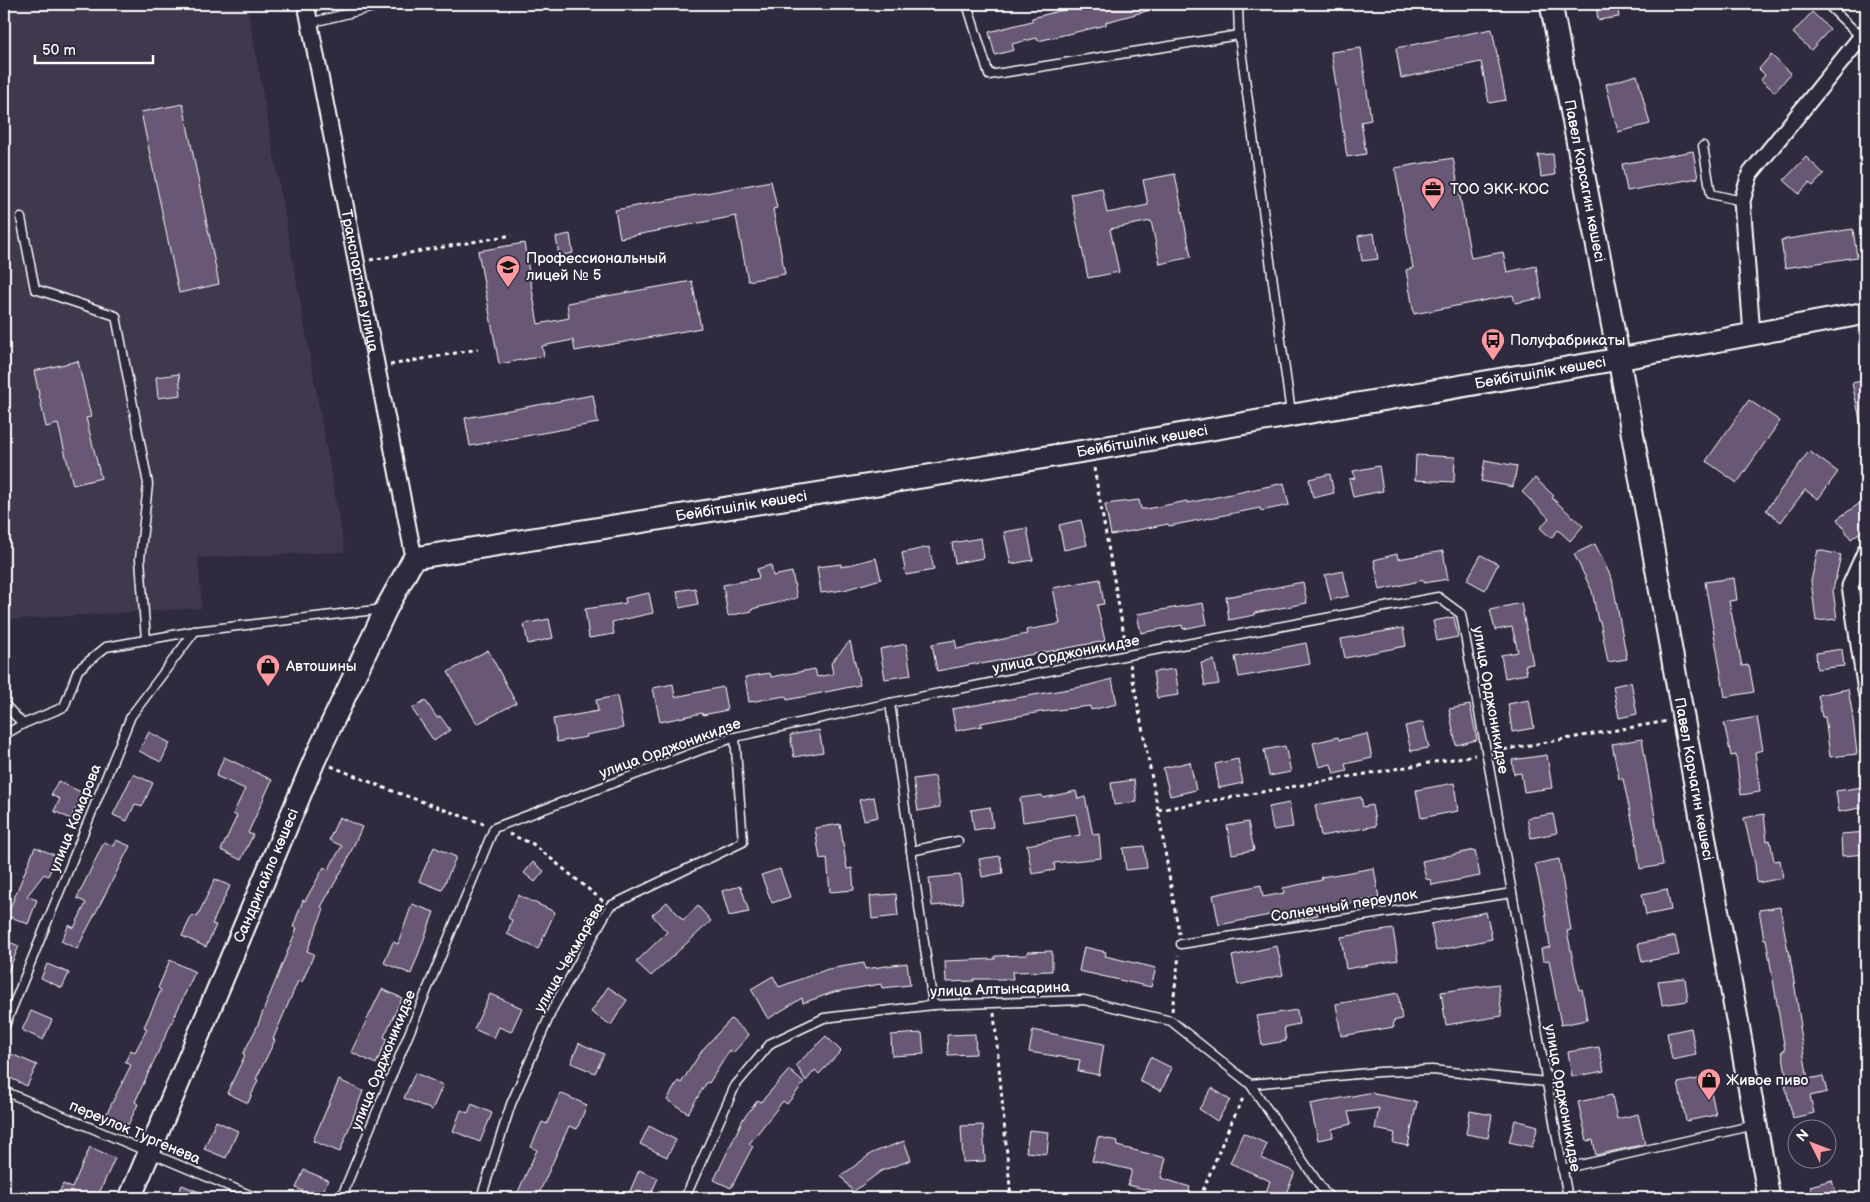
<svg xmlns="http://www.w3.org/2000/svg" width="1870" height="1202" font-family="'Balsamiq Sans',sans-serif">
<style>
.built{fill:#40384e}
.building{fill:#695974;stroke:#fff}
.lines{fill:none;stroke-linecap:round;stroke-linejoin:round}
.lane-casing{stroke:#fff;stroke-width:11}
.street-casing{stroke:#fff;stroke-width:19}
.secondary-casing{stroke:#fff;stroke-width:25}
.path{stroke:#fff;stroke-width:3;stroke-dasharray:4 4;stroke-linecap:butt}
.lane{stroke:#2f2a3d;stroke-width:8}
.street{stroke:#2f2a3d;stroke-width:15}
.secondary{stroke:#2f2a3d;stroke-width:21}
.labels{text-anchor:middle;stroke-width:4;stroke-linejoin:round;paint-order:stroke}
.street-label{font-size:15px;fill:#fff;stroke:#2f2a3d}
.poi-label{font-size:15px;fill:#fff;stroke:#2f2a3d;text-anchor:start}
</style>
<rect width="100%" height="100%" fill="#2f2a3d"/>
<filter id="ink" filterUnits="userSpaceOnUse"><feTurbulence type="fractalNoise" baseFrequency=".02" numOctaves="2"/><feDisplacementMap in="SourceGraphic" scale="10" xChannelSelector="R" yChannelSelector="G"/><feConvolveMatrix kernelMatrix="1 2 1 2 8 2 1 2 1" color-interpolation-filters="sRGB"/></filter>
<g filter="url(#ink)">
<polygon class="built" points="4,4 247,4 345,552 198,558 202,608 4,620"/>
<g class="building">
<polygon points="1086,4 1158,4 1158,8 1106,22 1106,25 1038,41 1037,38 1012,44 1014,50 995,55 989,32 1032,21 1032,18"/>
<polygon points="1596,4 1617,4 1619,17 1598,20"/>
<polygon points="1812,12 1830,29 1811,50 1793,33"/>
<polygon points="1492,29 1506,100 1489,103 1481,62 1401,78 1396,48"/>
<polygon points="1361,48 1371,120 1361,122 1366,154 1347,157 1331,52"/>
<polygon points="1771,55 1791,73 1775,92 1761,80 1765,75 1759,69"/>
<polygon points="1637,75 1650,124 1618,132 1606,84"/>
<polygon points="183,104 219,284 179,293 141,112"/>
<polygon points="1693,151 1698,178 1627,191 1622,164"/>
<polygon points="1553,154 1555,175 1541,177 1538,155"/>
<polygon points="1806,157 1824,174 1813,186 1809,183 1799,194 1784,180"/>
<polygon points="1453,158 1471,258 1503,252 1507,272 1536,266 1542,298 1515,303 1513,295 1414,314 1406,270 1413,268 1395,168"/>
<polygon points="1175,174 1191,257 1160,264 1151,221 1110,229 1119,272 1088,278 1071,194 1102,188 1107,213 1148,205 1143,180"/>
<polygon points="771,181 777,208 773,209 785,274 748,281 736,216 620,238 615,210"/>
<polygon points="1853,229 1857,257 1785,268 1781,240"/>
<polygon points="1374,233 1378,259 1362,261 1358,236"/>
<polygon points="570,234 573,253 559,256 556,237"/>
<polygon points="524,243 538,324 569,318 567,303 692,281 701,328 575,351 573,340 542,346 544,356 499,364 478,251"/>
<polygon points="78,361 91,417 86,418 101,478 73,485 58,424 46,427 34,371"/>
<polygon points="179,374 181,395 158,398 156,377"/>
<polygon points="1866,380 1866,423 1861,424 1852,383"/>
<polygon points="593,395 598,423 470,446 465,418"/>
<polygon points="1749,400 1780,421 1737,483 1706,461"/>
<polygon points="1809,451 1838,472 1818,499 1805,490 1781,522 1766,510"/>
<polygon points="1416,455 1455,457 1454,482 1415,480"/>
<polygon points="1485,460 1517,466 1513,487 1481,481"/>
<polygon points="1379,466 1383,491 1353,497 1349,479 1355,478 1353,471"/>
<polygon points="1330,474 1334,493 1313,498 1309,479"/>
<polygon points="1535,478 1554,496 1552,498 1583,526 1570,541 1558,530 1551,538 1540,528 1549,518 1522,492"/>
<polygon points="1284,483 1289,505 1261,511 1260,508 1169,526 1168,524 1111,535 1105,504 1139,500 1141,509 1146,509 1187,501 1188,503"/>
<polygon points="1866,499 1866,528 1851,539 1837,519"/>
<polygon points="1081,520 1087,545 1064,550 1059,525"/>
<polygon points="1027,528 1033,560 1011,564 1004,532"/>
<polygon points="981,538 984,558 955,563 952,543"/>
<polygon points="1595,544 1612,579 1627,659 1608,662 1600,621 1598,621 1592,591 1574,554"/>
<polygon points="929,547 934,570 906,575 902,553"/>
<polygon points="1818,550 1841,555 1833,590 1837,619 1816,621 1811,581"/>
<polygon points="1443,551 1448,579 1424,583 1424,580 1380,590 1374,560 1397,554 1398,559"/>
<polygon points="1481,555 1498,564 1485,590 1467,580"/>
<polygon points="876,558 881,579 844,590 821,593 817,567 841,564 841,567"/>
<polygon points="771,565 773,576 792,572 797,598 752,609 752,611 728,616 723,585 759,578 757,569"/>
<polygon points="1343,571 1349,596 1331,600 1325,575"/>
<polygon points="1734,578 1737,600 1729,601 1742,666 1749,665 1754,692 1725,697 1705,582"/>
<polygon points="1100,579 1104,604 1097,605 1105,641 981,664 980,663 937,671 932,644 955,640 957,649 1027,634 1026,630 1060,624 1053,588"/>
<polygon points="1303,582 1307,603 1254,613 1255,615 1229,620 1226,597"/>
<polygon points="695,588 698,604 680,608 677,591"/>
<polygon points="649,593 653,613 612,622 614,634 589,638 585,609 626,603 625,598"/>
<polygon points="1203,603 1207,624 1183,629 1182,625 1141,633 1137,614"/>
<polygon points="1521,603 1533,664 1525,665 1527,674 1505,678 1501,655 1518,652 1512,627 1495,630 1490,610"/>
<polygon points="1454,617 1458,637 1437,641 1433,621"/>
<polygon points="549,619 553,638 528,644 524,624"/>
<polygon points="1403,628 1406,646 1345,658 1341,639"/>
<polygon points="850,641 860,685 787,700 786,696 749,702 745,677 770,673 771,677 815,669 817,677 833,674 831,663"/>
<polygon points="1306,643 1310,664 1239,677 1235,657"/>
<polygon points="906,644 911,675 885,679 880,649"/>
<polygon points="1842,649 1844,666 1817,669 1816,653"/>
<polygon points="488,650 516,703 477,724 448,672"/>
<polygon points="1214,660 1219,684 1205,686 1201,663"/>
<polygon points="1175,669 1179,695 1157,698 1153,672"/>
<polygon points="1112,679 1117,704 1091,710 1090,706 1041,712 981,723 982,726 956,731 952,709 1086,686"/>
<polygon points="1631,682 1637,714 1619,718 1613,686"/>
<polygon points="673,684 675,697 723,687 727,710 703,715 702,713 660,722 653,688"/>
<polygon points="1848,689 1852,711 1857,754 1830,757 1825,717 1822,717 1818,695"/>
<polygon points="617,696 623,728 586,735 587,737 557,742 553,719 598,711 596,700"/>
<polygon points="425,700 437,718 440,716 450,730 434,741 412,709"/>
<polygon points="1529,700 1534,728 1512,732 1508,704"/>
<polygon points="1470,705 1477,740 1456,745 1449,709"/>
<polygon points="1757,717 1763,750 1755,752 1760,792 1741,795 1736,755 1731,756 1724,723"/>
<polygon points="1423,722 1429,748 1411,751 1405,726"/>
<polygon points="819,730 823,752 794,757 790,735"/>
<polygon points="149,732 170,743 161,762 139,751"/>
<polygon points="1367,734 1372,758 1345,764 1347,771 1334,774 1331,764 1319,767 1313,743 1338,737 1339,740"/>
<polygon points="1642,739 1663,865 1640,869 1636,839 1623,779 1619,779 1612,744"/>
<polygon points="1285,746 1291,772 1269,776 1264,750"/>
<polygon points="1547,755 1552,788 1524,792 1521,773 1514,774 1512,760"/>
<polygon points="224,757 272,780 248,833 253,835 241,860 221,850 237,816 233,814 245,789 216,776"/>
<polygon points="1238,759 1243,783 1219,788 1215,764"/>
<polygon points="1190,762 1196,790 1170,796 1163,768"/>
<polygon points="133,774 153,783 142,807 135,804 127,821 113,815"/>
<polygon points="935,776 940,807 918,811 913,779"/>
<polygon points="1134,780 1137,802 1114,805 1111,783"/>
<polygon points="58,781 83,793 71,819 54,811 60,799 51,795"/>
<polygon points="1454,783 1458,811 1421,818 1416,790"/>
<polygon points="1863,787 1866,807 1839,812 1836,791"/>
<polygon points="1076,791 1078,799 1085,797 1093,835 1099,834 1101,858 1054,863 1055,870 1032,874 1027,845 1080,835 1076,814 1023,822 1020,798 1042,795 1043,798"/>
<polygon points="874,797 878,817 864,820 859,800"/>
<polygon points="1361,797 1363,807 1372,805 1376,826 1321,836 1315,805"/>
<polygon points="1289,803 1293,827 1273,830 1269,807"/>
<polygon points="990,807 993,827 974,830 971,810"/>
<polygon points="1553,814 1557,833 1531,838 1527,818"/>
<polygon points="1764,814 1767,841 1770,840 1774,861 1780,860 1783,878 1757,883 1755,864 1744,818"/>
<polygon points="339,817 362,827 345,865 321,907 324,909 307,951 314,954 302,982 298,981 273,1039 275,1040 256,1079 258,1080 248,1103 227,1093 245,1055 243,1054 256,1029 297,928 293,927 303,900 305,901 324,867 328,870 342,846 329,840"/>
<polygon points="1248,822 1254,850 1232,854 1227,826"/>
<polygon points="840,824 847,869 852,868 854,890 830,892 827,858 820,859 815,828"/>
<polygon points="1866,832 1866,854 1842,856 1841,834"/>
<polygon points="116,840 130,846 77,949 61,941 69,925 74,928 86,903 77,898 104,842 113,846"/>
<polygon points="1144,846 1147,868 1126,870 1123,848"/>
<polygon points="35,847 57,856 48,876 44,874 27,896 37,900 28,924 11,917 9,919 6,918"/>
<polygon points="434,847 456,857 442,890 419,881"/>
<polygon points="1475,850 1480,876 1432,885 1431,880 1426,879 1422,861"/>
<polygon points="1000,856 1003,873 982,877 979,859"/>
<polygon points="1559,859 1571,930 1567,931 1579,990 1582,989 1587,1020 1561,1025 1549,960 1543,961 1541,949 1550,947 1545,910 1535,864"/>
<polygon points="533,862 544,871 535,882 524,873"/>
<polygon points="1374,868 1379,898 1317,909 1318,915 1287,922 1285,912 1219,925 1213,895 1261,885 1263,897 1284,893 1283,888 1322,880 1321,877"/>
<polygon points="780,869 790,897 772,903 761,875"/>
<polygon points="960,875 963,903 932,906 929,878"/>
<polygon points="215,879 230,886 212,924 216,925 206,947 182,936 192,915 197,917"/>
<polygon points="741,886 749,912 729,916 722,891"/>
<polygon points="1667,889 1671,910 1646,915 1642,894"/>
<polygon points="896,894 898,916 872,919 870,896"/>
<polygon points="518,895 555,912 538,949 507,934 512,920 508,918"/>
<polygon points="667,902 683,920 698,906 711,921 651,976 636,962 667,932 652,915"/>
<polygon points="412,904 434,912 411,974 384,963 393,942 398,944"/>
<polygon points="1780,907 1788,951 1789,950 1801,1026 1799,1027 1808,1079 1823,1076 1827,1092 1810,1096 1814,1113 1793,1118 1785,1085 1788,1084 1782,1051 1785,1050 1766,939 1764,939 1759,910"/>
<polygon points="1486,912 1492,939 1436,951 1431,924"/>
<polygon points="1393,929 1398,960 1346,969 1341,937"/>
<polygon points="1675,936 1679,955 1642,962 1638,944"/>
<polygon points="4,940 19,946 4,981"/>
<polygon points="1277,946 1283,975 1238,985 1232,956"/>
<polygon points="1084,947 1106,952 1105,956 1156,968 1151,987 1079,971"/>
<polygon points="1052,951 1052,971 1012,972 1013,979 974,979 974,981 946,982 945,961 995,959 995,956 1027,955 1027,952"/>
<polygon points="170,960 195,972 135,1102 138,1104 128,1125 106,1115 131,1065 125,1062 131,1050 135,1052 147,1029 144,1027 161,990 158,988"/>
<polygon points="864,963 865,969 907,963 910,985 882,988 881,984 834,992 803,1003 802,998 768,1019 751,989 773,976 779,987 828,969"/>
<polygon points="47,964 69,973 62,988 41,978"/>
<polygon points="1685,978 1688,1001 1662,1005 1658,981"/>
<polygon points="1498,984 1502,1016 1446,1025 1441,992"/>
<polygon points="608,987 627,1000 611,1025 591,1012"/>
<polygon points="382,989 402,998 384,1037 387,1039 376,1064 351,1052"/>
<polygon points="1398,993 1402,1019 1393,1021 1394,1027 1341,1036 1336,1004"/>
<polygon points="490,994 522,1008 511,1032 499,1027 494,1038 474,1029"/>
<polygon points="1297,1010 1299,1024 1284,1027 1286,1041 1262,1045 1257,1016"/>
<polygon points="31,1011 52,1020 43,1040 22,1030"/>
<polygon points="731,1019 749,1035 733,1053 730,1050 709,1083 707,1082 688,1113 667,1100 678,1081 681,1083 703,1049"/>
<polygon points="1691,1028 1696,1055 1672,1060 1667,1033"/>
<polygon points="1033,1030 1104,1044 1099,1075 1078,1071 1080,1060 1029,1052"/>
<polygon points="922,1033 924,1054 892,1056 891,1035"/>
<polygon points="975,1034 976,1054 948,1055 947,1035"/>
<polygon points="826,1036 841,1051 819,1074 815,1070 806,1081 796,1065"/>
<polygon points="579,1043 604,1054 595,1073 571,1063"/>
<polygon points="1599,1047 1604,1071 1572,1077 1568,1052"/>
<polygon points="11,1054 37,1065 27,1086 4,1075 4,1069"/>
<polygon points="1150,1057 1172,1068 1161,1091 1139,1081"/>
<polygon points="789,1070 804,1083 787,1104 783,1101 749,1144 753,1146 731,1188 714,1180 743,1119 758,1100 761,1102"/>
<polygon points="415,1073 443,1085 432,1110 404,1098"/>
<polygon points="1708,1077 1716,1115 1686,1121 1678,1083"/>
<polygon points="339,1080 363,1091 340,1152 313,1141"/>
<polygon points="1212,1088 1230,1100 1217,1121 1199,1109"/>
<polygon points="1373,1092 1374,1094 1417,1102 1408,1146 1393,1143 1395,1133 1375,1129 1379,1108 1348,1112 1351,1124 1332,1129 1333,1137 1318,1140 1310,1104"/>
<polygon points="560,1093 587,1105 577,1129 569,1126 537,1198 526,1198 517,1194 537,1150 531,1147 542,1122 547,1124"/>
<polygon points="1612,1095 1617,1119 1638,1114 1645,1144 1596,1155 1593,1140 1587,1141 1578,1102"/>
<polygon points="472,1104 492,1113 480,1142 453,1131 461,1110 468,1113"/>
<polygon points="1470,1111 1492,1115 1488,1138 1466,1134"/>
<polygon points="1515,1120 1538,1126 1532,1147 1509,1142"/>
<polygon points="216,1121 238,1131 226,1158 204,1149"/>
<polygon points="983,1125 985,1161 963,1162 961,1126"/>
<polygon points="649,1126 676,1140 667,1157 640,1144"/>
<polygon points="1029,1130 1049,1132 1047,1154 1026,1152"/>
<polygon points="1243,1133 1267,1144 1261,1158 1295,1172 1284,1198 1266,1192 1270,1181 1230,1163"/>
<polygon points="1098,1137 1118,1141 1117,1146 1166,1158 1161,1178 1190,1187 1187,1198 1169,1198 1170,1195 1128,1185 1132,1170 1092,1161"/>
<polygon points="904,1141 911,1160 881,1171 853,1192 841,1176 872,1153"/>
<polygon points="90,1147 115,1158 97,1198 57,1198 63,1184 72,1188"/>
<polygon points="304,1170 328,1180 320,1198 296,1188"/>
<polygon points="639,1170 658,1178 649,1198 627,1198"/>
<polygon points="1832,1180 1837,1198 1813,1198 1810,1186"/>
<polygon points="182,1185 214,1198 176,1198"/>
</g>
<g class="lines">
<g class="lane-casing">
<g id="lane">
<polyline points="967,4 989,75 1239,35"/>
<polyline points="1238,4 1239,35 1291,413"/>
<polyline points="1827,4 1863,39"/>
<polyline points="309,23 386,4"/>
<polyline points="1703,146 1711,194 1742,201"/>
<polyline points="21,218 35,289 116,316 148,484 140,559 146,640"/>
<polyline points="890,703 933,1005"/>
<polyline points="4,704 23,724"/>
<polyline points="4,735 23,724 64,707 78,670 106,647 195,631 384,609"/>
<polyline points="911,851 958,841"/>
<polyline points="1181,944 1512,893"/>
<polyline points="4,1028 131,716 195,631"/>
<polyline points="1250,1084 1379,1072 1432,1070 1547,1082"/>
<polyline points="4,1091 257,1198"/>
<polyline points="1562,1169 1755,1125"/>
<polyline points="341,1198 494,828 735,737 890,703 1128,655 1438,597 1461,614 1568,1198"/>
<polyline points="481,1198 511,1104 553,1008 610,906 743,842 735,737"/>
<polyline points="685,1198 735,1086 771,1043 824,1018 933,1005 1084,1000 1171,1021 1250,1084 1325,1193 1331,1198"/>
<polyline points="977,1198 978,1198"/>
</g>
</g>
<g class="street-casing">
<g id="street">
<path id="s1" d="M306,4l108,554"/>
<polyline points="1752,334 1742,201 1750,174 1866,31"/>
<polyline points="1866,550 1850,586 1866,691"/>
</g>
</g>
<g class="secondary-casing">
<g id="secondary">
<path id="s2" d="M1551,4l68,355 150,839"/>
<path id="s3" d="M130,1198l185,-439 71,-150 28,-51 676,-108 529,-91 247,-46"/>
</g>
</g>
<g class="path">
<polyline points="370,260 512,235"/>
<polyline points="390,365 478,349"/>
<polyline points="1094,468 1126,646"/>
<polyline points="1130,664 1158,810 1179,934"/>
<polyline points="1496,751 1668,721"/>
<polyline points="331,766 387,789 484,824"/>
<polyline points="1158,810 1475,755"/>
<polyline points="509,834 533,844 603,901"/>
<polyline points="1172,1011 1179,955"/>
<polyline points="994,1013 1011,1198"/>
<polyline points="1200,1198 1226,1134 1244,1096"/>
</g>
<use href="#lane" class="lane"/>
<use href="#street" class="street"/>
<use href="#secondary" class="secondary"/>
</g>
</g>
<defs>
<g id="office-pin" transform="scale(1.25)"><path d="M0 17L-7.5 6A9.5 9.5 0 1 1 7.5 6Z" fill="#ff9aa2" stroke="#2f2a3d"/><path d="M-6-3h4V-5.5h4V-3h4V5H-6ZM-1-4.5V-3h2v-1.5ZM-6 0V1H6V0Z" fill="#111"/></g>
<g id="university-pin" transform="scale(1.25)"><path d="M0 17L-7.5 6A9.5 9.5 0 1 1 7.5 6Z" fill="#ff9aa2" stroke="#2f2a3d"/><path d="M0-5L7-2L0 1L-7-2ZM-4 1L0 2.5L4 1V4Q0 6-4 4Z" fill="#111"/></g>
<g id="bus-pin" transform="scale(1.25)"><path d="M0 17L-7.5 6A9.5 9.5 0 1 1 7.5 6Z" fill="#ff9aa2" stroke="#2f2a3d"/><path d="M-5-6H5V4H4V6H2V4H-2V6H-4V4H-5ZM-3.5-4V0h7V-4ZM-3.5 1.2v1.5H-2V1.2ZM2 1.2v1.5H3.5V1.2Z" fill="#111"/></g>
<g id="shop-pin" transform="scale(1.25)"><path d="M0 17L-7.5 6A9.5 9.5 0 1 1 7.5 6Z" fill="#ff9aa2" stroke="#2f2a3d"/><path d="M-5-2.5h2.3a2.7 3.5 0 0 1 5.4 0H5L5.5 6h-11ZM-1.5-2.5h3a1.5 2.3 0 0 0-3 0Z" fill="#111"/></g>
</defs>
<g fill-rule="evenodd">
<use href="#office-pin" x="1433" y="189"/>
<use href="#university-pin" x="508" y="267"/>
<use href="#bus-pin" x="1493" y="340"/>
<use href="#shop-pin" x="268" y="666"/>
<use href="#shop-pin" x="1709" y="1080"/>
</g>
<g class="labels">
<g class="street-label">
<text dy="5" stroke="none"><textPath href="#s2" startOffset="180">Павел Корсагин көшесі</textPath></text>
<text dy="5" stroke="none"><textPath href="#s1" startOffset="282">Транспортная улица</textPath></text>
<text dy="5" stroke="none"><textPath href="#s3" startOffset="1842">Бейбітшілік көшесі</textPath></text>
<text dy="5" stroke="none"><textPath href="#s3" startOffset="1438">Бейбітшілік көшесі</textPath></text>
<text dy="5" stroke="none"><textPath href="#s3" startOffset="1032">Бейбітшілік көшесі</textPath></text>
<text transform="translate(1066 654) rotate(-11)" y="5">улица Орджоникидзе</text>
<text transform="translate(1491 700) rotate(80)" y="5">улица Орджоникидзе</text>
<text transform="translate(670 748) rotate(-20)" y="5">улица Орджоникидзе</text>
<text dy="5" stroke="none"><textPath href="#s2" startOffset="788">Павел Корчагин көшесі</textPath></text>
<text transform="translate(75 818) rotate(-68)" y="5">улица Комарова</text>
<text dy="5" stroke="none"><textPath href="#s3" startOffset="350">Сандригайло көшесі</textPath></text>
<text transform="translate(1344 905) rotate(-9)" y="5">Солнечный переулок</text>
<text transform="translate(569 957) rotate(-60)" y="5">улица Чекмарёва</text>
<text transform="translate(1000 989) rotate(-2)" y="5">улица Алтынсарина</text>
<text transform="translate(383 1060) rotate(-68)" y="5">улица Орджоникидзе</text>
<text transform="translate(1563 1098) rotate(80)" y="5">улица Орджоникидзе</text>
<text transform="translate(135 1132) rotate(23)" y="5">переулок Тургенева</text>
</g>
<g class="poi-label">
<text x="1450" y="194">ТОО ЭКК-КОС</text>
<text x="526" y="263">Профессиональный<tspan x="526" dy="17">лицей № 5</tspan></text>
<text x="1510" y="345">Полуфабрикаты</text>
<text x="286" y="671">Автошины</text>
<text x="1726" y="1085">Живое пиво</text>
</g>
</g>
<rect width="1870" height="1202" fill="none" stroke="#2f2a3d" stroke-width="20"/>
<rect x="10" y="10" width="1850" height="1182" fill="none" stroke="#fff" stroke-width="2" filter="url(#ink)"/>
<g transform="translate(1812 1144) rotate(312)"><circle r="24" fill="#2f2a3d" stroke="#827f8b"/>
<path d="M0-4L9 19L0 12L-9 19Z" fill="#ff9aa2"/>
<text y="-8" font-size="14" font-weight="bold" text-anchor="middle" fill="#ffffff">N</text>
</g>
<path d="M35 55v8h118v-8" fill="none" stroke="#ffffff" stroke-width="2.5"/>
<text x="42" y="55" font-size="15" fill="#ffffff" stroke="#2f2a3d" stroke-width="4" paint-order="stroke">50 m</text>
</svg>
